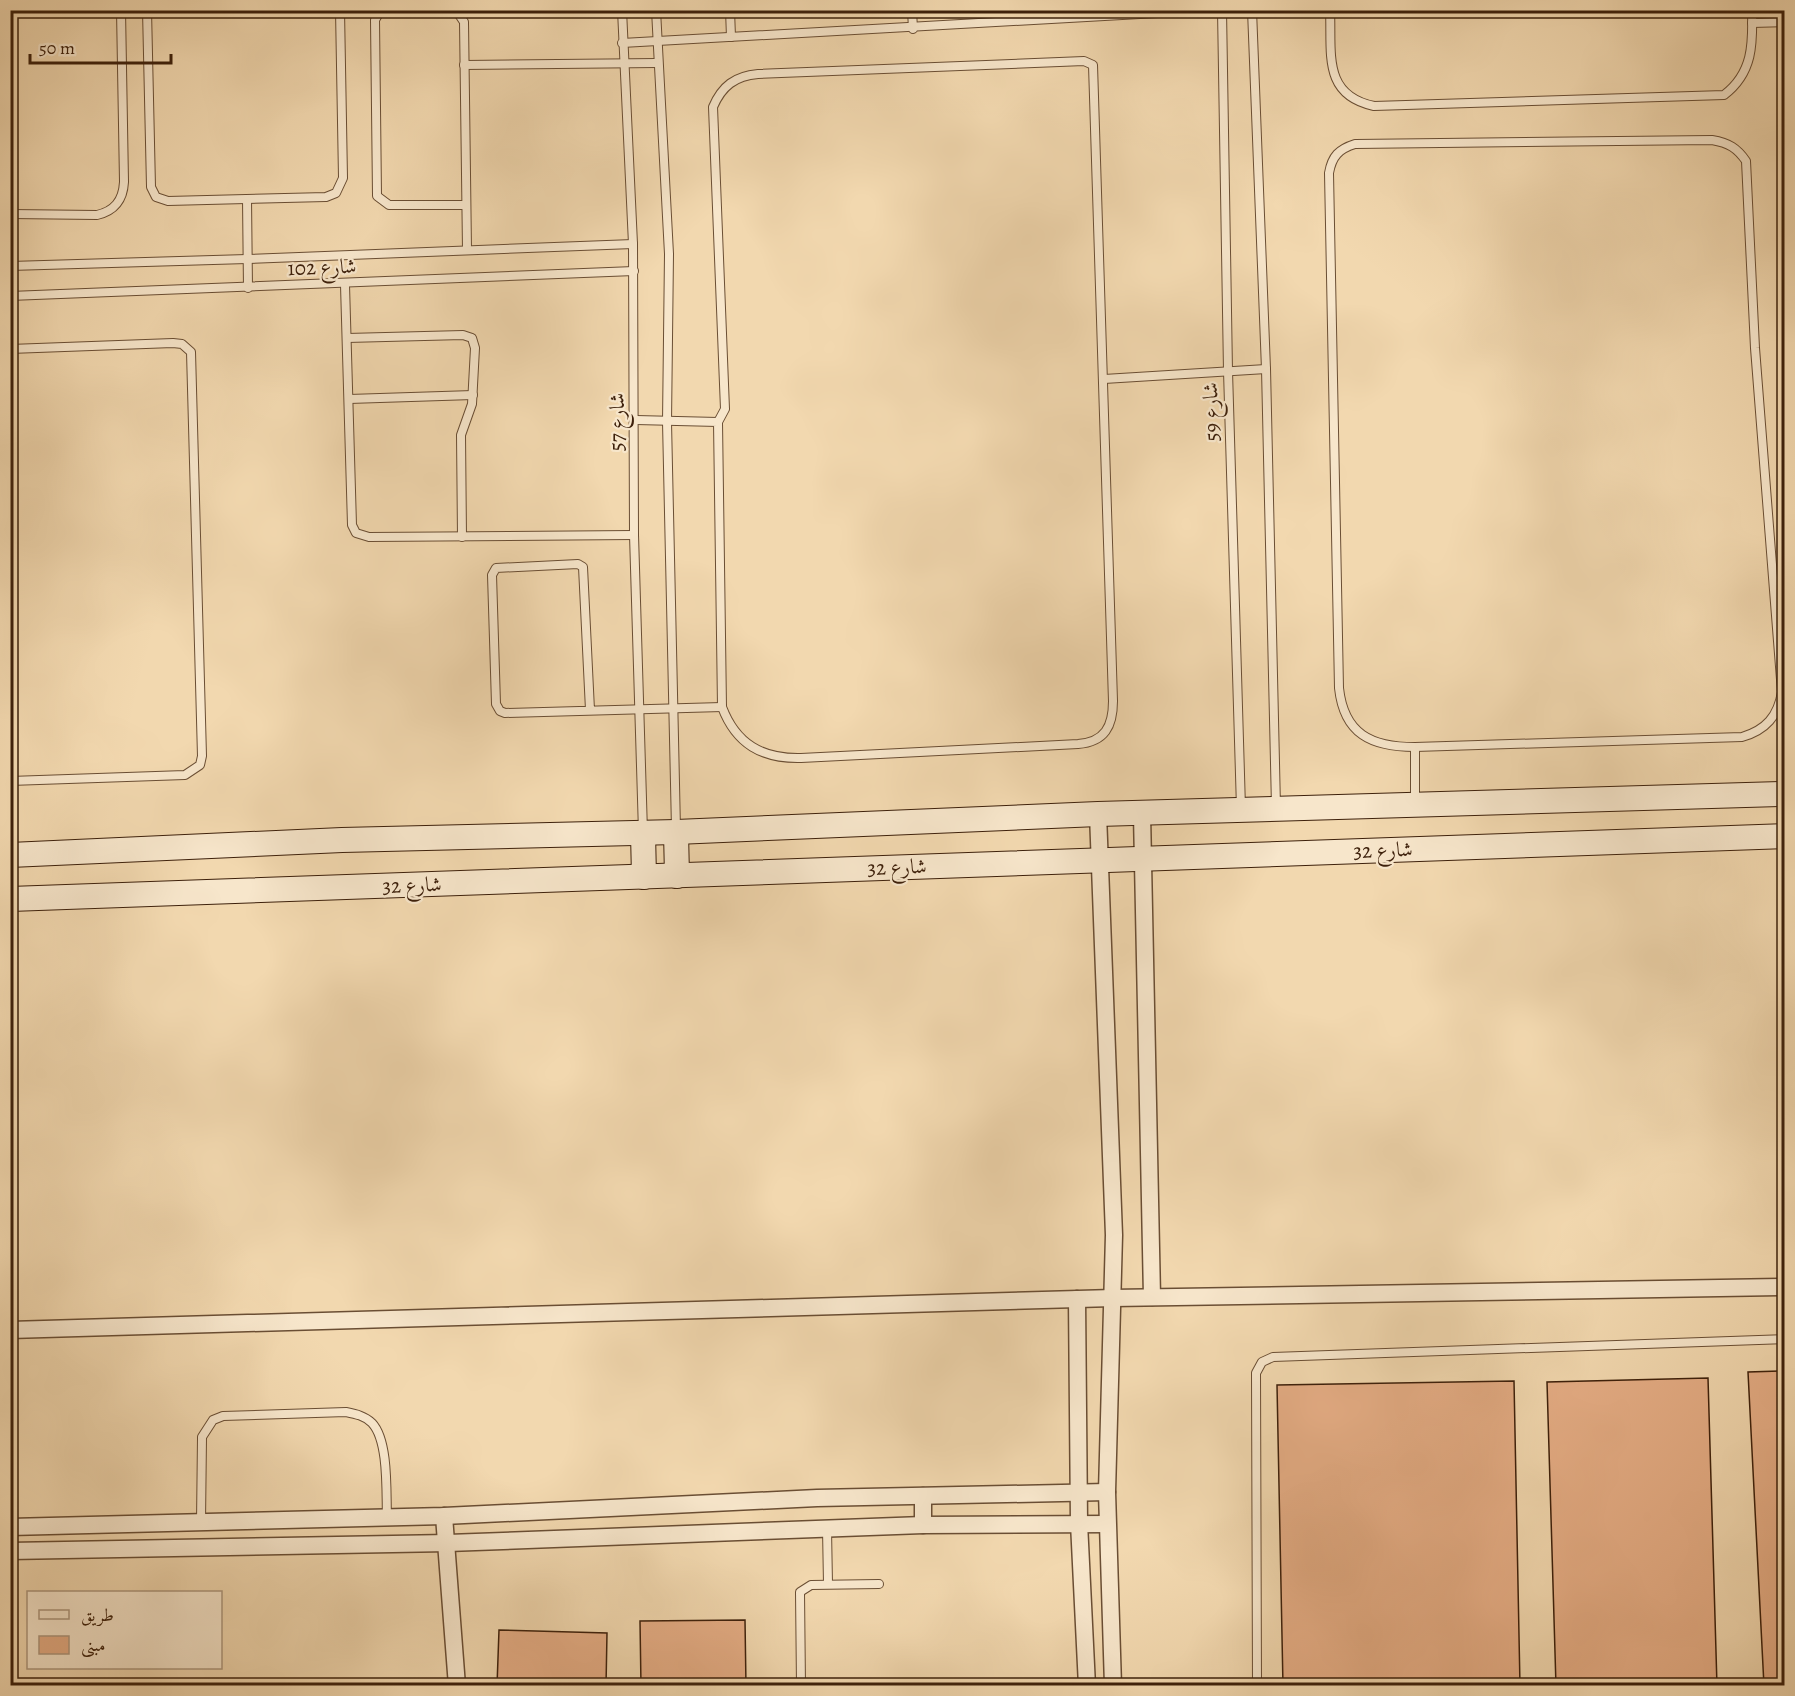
<svg xmlns="http://www.w3.org/2000/svg" width="1795" height="1696" font-family="Alegreya,Amiri,serif">
<style>
.building{fill:#e5ad85;stroke:#3d200b;stroke-width:1.5}
.lines{fill:none;stroke-linecap:round;stroke-linejoin:round}
.lane-casing{stroke:#6a4e34;stroke-width:10}
.street-casing{stroke:#6a4e34;stroke-width:19}
.secondary-casing{stroke:#3d200b;stroke-width:26}
.lane{stroke:#f7e6cb;stroke-width:8}
.street{stroke:#f7e6cb;stroke-width:16}
.secondary{stroke:#f7e6cb;stroke-width:24}
.labels{text-anchor:middle;stroke-width:4.5;stroke-linejoin:round;paint-order:stroke}
.street-label{font-size:21px;fill:#3d200b;stroke:#f7e6cb}
</style>
<rect width="100%" height="100%" fill="#f2d8af"/>
<filter id="stains"><feTurbulence type="fractalNoise" baseFrequency=".00333" numOctaves="4"/><feColorMatrix values="0 0 0 0 .2 0 0 0 0 .09 0 0 0 0 .02 0 0 0 .5 -.17"/></filter>
<radialGradient id="worn" r=".72"><stop offset=".6" stop-color="#630" stop-opacity="0"/><stop offset="1" stop-color="#630" stop-opacity=".3"/></radialGradient>
<g class="building">
<polygon points="1784,1371 1784,1686 1764,1686 1748,1372"/>
<polygon points="1708,1378 1717,1686 1556,1686 1547,1382"/>
<polygon points="1514,1381 1520,1686 1283,1686 1277,1385"/>
<polygon points="745,1620 746,1686 641,1686 640,1621"/>
<polygon points="499,1630 607,1633 606,1686 497,1686"/>
</g>
<g class="lines">
<g class="lane-casing">
<g id="lane">
<polyline points="147,10 151,187 156,197 168,201 326,197 336,193 343,178 340,10"/>
<polyline points="381,10 375,20 377,196 389,205 466,205"/>
<polyline points="456,10 464,22 467,250"/>
<polyline points="622,10 633,244 634,535 643,832"/>
<polyline points="656,10 669,254 667,422 676,829"/>
<polyline points="730,10 731,37"/>
<polyline points="912,10 913,29"/>
<polyline points="1222,10 1228,371 1241,808"/>
<polyline points="1252,10 1266,369 1276,807"/>
<path d="M1330,10c2,43 -8,85 44,96l350,-11c29,-22 29,-51 28,-85"/>
<polyline points="1752,23 1784,22"/>
<polyline points="622,43 1211,10"/>
<polyline points="464,65 657,63"/>
<path d="M1712,140c17,3 25,8 34,21l9,187 27,344c-4,24 -16,38 -40,45l-327,10c-44,0 -71,-13 -76,-59l-10,-515c3,-17 10,-24 26,-29z"/>
<polyline points="247,199 248,288"/>
<path d="M10,214l87,1c17,-4 26,-14 27,-33l-3,-172"/>
<polyline points="10,266 247,259 633,244"/>
<polyline points="345,285 352,525 356,533 369,537 634,535"/>
<polyline points="10,296 634,271"/>
<polyline points="347,338 463,335 472,338 475,348 472,404 461,435 462,537"/>
<polyline points="10,349 173,343 182,344 191,352 202,756 200,765 185,775 10,781"/>
<polyline points="1104,379 1266,369"/>
<polyline points="349,399 473,395"/>
<path d="M636,420l82,2 4,285c14,37 40,52 79,51l277,-14c27,-2 35,-18 35,-43l-20,-636 -9,-4 -326,13c-23,2 -36,12 -45,33l12,302 -7,13"/>
<polyline points="590,710 583,567 578,564 496,568 492,575 496,704 500,711 505,713 722,707"/>
<polyline points="1415,747 1415,803"/>
<path d="M201,1522l1,-85 11,-17 10,-4 123,-4c10,2 19,4 26,11 17,18 14,70 15,94"/>
<polyline points="827,1529 828,1584"/>
<polyline points="801,1686 800,1592 811,1585 879,1584"/>
<polyline points="1257,1686 1256,1373 1262,1362 1273,1357 1784,1339"/>
</g>
</g>
<g class="street-casing">
<g id="street">
<polyline points="1098,814 1114,1235 1107,1492 1113,1686"/>
<polyline points="1142,814 1152,1297"/>
<polyline points="1077,1299 1079,1523 1087,1686"/>
<polyline points="10,1330 1113,1298 1784,1287"/>
<polyline points="923,1496 923,1525"/>
<polyline points="444,1516 457,1686"/>
<polyline points="10,1527 444,1516 817,1498 1107,1492"/>
<polyline points="10,1551 448,1543 923,1525 1107,1524"/>
</g>
</g>
<g class="secondary-casing">
<g id="secondary">
<polyline points="676,832 677,876"/>
<polyline points="643,833 644,877"/>
<polyline points="10,855 342,840 676,832 1098,814 1784,794"/>
<polyline points="10,899 1784,836"/>
</g>
</g>
<use href="#lane" class="lane"/>
<use href="#street" class="street"/>
<use href="#secondary" class="secondary"/>
</g>
<g class="labels">
<g class="street-label">
<text transform="translate(322 267) rotate(-2)" y="7">شارع 102</text>
<text transform="translate(1211 412) rotate(-92)" y="7">شارع 59</text>
<text transform="translate(617 422) rotate(-90)" y="7">شارع 57</text>
<text transform="translate(1383 850) rotate(-2)" y="7">شارع 32</text>
<text transform="translate(897 867) rotate(-2)" y="7">شارع 32</text>
<text transform="translate(412 885) rotate(-2)" y="7">شارع 32</text>
</g>
</g>
<rect width="1795" height="1696" fill="none" stroke="#f2d8af" stroke-width="36"/>
<rect x="12" y="12" width="1771" height="1672" fill="none" stroke="#3d200b" stroke-width="3"/>
<rect x="18" y="18" width="1759" height="1660" fill="none" stroke="#3d200b" stroke-width="1.5"/>
<rect x="27" y="1591" width="195" height="78" fill="#f7e6cb" stroke="#ad977e" stroke-width="1.5"/>
<rect x="39" y="1610" width="30" height="9" fill="#f7e6cb" stroke="#ad977e" stroke-width="1.5"/>
<text x="81" y="1621" font-size="18" fill="#3d200b">طريق</text>
<rect x="39" y="1636" width="30" height="18" fill="#e5ad85" stroke="#ad977e" stroke-width="1.5"/>
<text x="81" y="1651" font-size="18" fill="#3d200b">مبنى</text>
<path d="M30 54v9h141v-9" fill="none" stroke="#3d200b" stroke-width="3"/>
<text x="39" y="54" font-size="18" fill="#3d200b" stroke="#f7e6cb" stroke-width="4.5" paint-order="stroke">50 m</text>
<rect width="100%" height="100%" filter="url(#stains)"/>
<rect width="100%" height="100%" fill="url(#worn)"/>
</svg>
